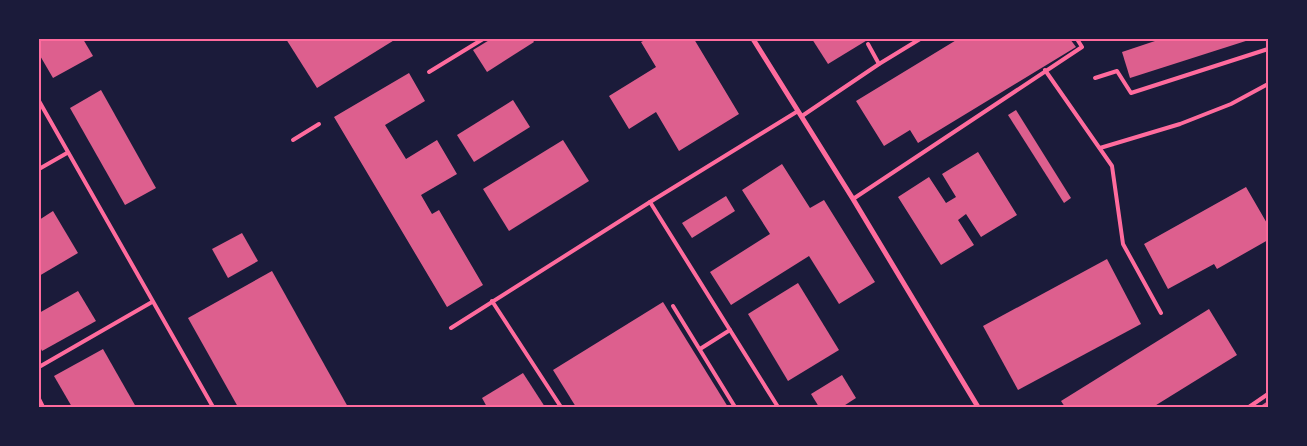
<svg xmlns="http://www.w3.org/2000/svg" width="1307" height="446" font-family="Spectral,serif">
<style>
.building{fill:#dd5f8e}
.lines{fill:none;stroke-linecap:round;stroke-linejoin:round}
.service{stroke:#ff6b9d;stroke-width:4}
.minor{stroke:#ff6b9d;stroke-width:5}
.neatline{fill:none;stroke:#ff6b9d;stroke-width:2}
</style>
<rect width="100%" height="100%" fill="#1b1b3a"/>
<g class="building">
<polygon points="39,39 83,39 93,56 53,78 39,54"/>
<polygon points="286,39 396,39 317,88"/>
<polygon points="491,39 532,39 534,42 487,72 473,50"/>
<polygon points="647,39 694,39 739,114 679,151 656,112 629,129 609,96 656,67 641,42"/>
<polygon points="812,39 869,39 828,64"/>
<polygon points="958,39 1070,39 1076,47 918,143 910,130 884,146 856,101"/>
<polygon points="1161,39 1252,39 1130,78 1122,52"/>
<polygon points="409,73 425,101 385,125 406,159 437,140 457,174 421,195 432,214 439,210 483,285 447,307 334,117"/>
<polygon points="101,90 156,188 125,205 70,108"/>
<polygon points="513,100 530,127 474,162 457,135"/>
<polygon points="1016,110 1071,198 1064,203 1008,115"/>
<polygon points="563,140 589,181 509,231 483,189"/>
<polygon points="978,152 1017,215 981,237 966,214 958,220 974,245 941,265 898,197 929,177 946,203 956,197 942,174"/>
<polygon points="782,164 810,208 824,200 875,282 839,304 809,256 731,305 710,272 770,234 742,190"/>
<polygon points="1246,187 1268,225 1268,240 1217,269 1214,264 1168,289 1144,244"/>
<polygon points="726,196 735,211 692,238 682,223"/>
<polygon points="53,211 78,253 39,276 39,220"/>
<polygon points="242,233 258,261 228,278 212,249"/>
<polygon points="1107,259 1141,324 1018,390 983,326"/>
<polygon points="272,271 348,407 238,407 188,318"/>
<polygon points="798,283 839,350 788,381 748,314"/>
<polygon points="78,291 96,321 42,351 39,345 39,313"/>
<polygon points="663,302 728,407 576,407 553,370"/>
<polygon points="1209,309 1237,355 1153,407 1065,407 1061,401"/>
<polygon points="103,349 136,407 72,407 54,376"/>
<polygon points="523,373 545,407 487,407 482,398"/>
<polygon points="842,375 856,398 842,407 819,407 811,394"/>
<polygon points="1268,401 1268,407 1259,407"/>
</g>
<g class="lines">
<g class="service">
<polyline points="868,44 879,64"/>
<polyline points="1045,70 1112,166 1123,244 1161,313"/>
<polyline points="429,72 483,39"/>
<polyline points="1095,78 1117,71 1131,93 1268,49"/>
<polyline points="39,101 213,407"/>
<polyline points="802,116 879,64 920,39"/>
<polyline points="293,140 319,124"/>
<polyline points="1100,148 1180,124 1231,104 1268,84"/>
<polyline points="39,169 67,153"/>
<polyline points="853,199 1082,47 1077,39"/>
<polyline points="650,202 778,407"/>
<polyline points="492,301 561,407"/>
<polyline points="673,306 735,407"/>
<polyline points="451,328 650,202 798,111"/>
<polyline points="700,349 730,330"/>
<polyline points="39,367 152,302"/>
<polyline points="39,399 43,407"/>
<polyline points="1249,407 1268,394"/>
</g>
<polyline class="minor" points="753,39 853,199 978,407"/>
</g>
<rect width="1307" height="446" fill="none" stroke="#1b1b3a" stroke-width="80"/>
<rect x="40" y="40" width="1227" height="366" class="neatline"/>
</svg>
